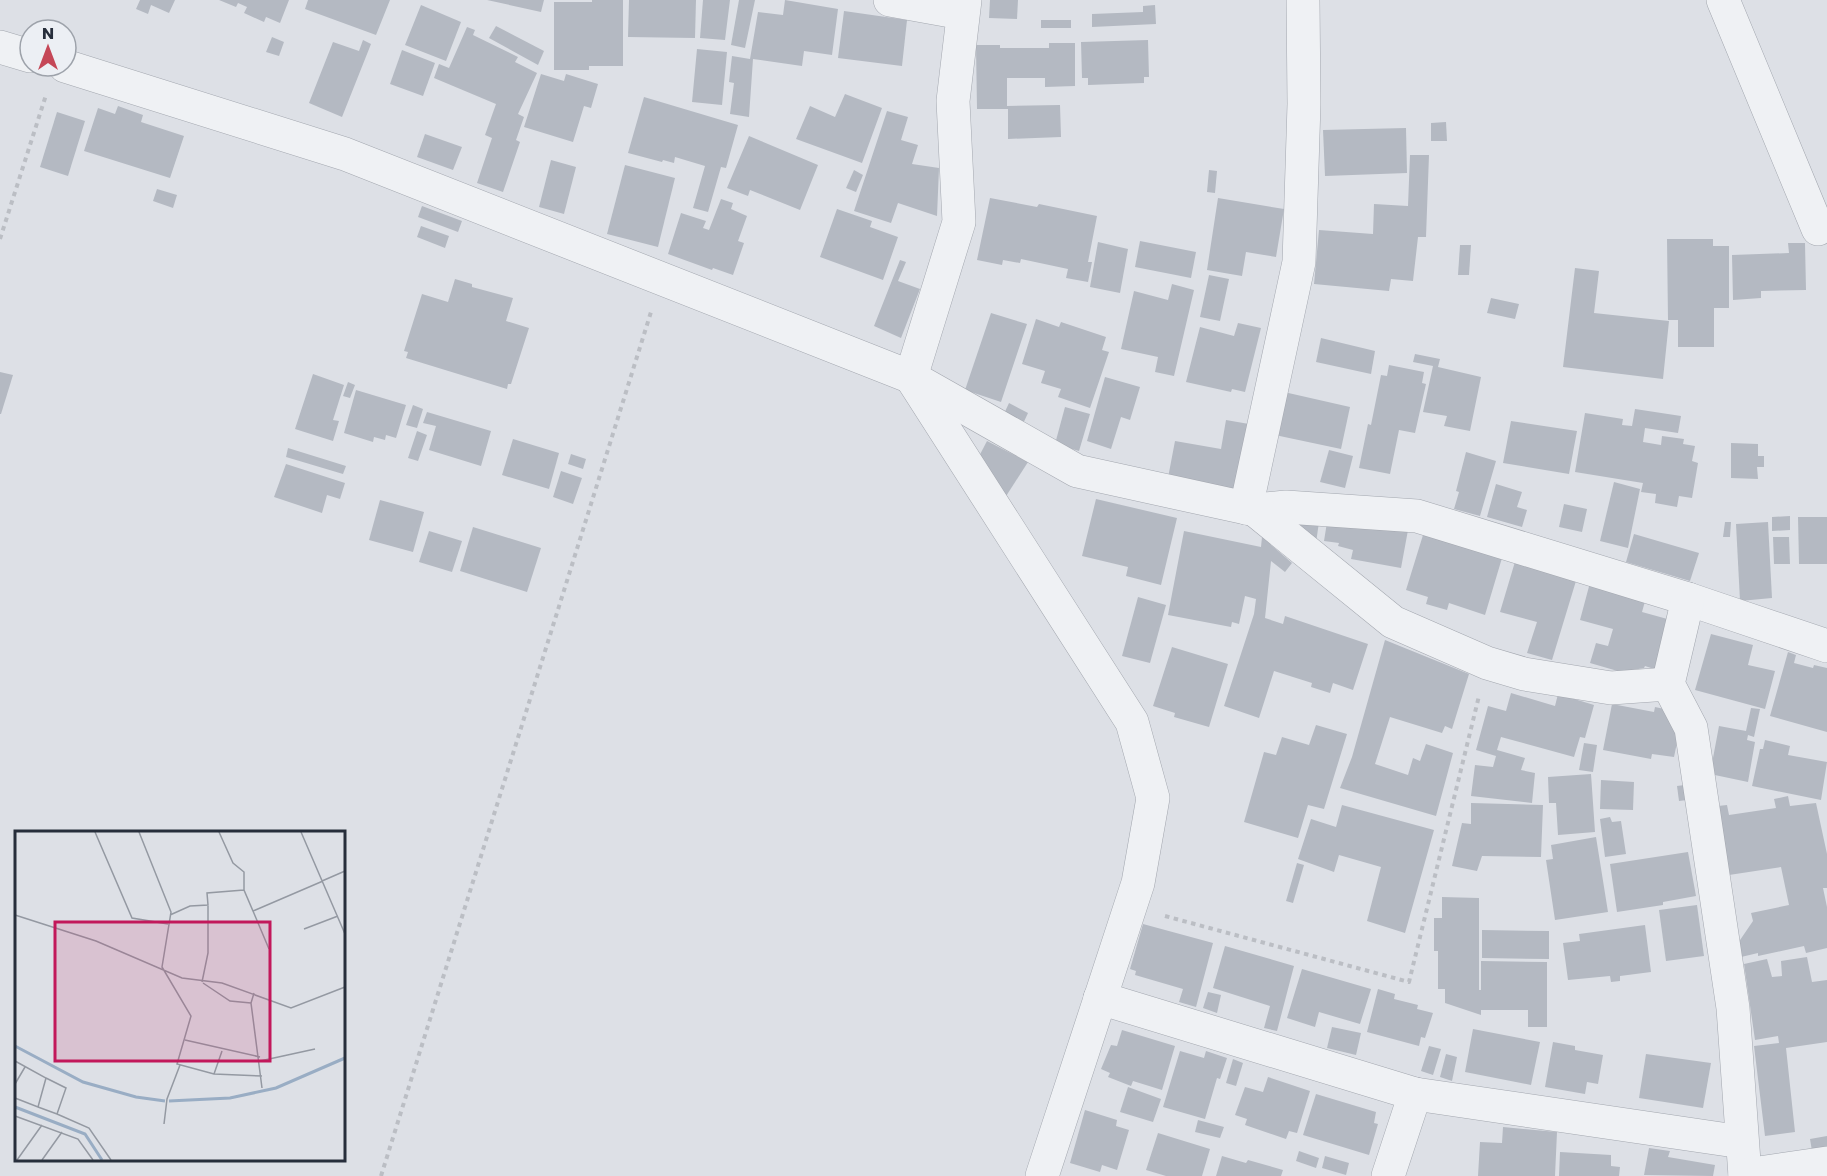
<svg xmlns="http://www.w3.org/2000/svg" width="1827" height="1176" font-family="Poppins,sans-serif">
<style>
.building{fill:#b4b9c2}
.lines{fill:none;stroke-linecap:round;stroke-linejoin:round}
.minor-casing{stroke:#a3a7af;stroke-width:34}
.path{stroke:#bbbec4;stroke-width:4;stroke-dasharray:4.5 4.5;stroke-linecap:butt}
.minor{stroke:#eff1f4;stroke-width:33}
.inset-river{fill:none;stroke:#99adc4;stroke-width:3}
.inset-road{fill:none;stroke:#9499a2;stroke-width:1.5}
.view{fill:#c2185b;fill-opacity:0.15;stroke:#c2185b;stroke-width:3}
.inset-edge{fill:none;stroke:#272e3b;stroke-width:3}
</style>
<rect width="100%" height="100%" fill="#dde0e6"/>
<g class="building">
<polygon points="140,0 175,0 169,13 151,5 148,14 136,9"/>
<polygon points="219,0 289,0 280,23 266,17 264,22 244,13 247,7 238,3 236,7"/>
<polygon points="308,0 390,0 376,35 305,9"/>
<polygon points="487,0 544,0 541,12"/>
<polygon points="592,0 623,0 623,66 589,66 589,70 554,70 554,2 592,2"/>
<polygon points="629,0 696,0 695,38 628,37"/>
<polygon points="703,0 730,0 725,40 700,38"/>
<polygon points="739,0 755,0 745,48 731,45"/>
<polygon points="785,0 838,9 832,55 804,51 802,66 753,59 749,117 730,114 734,83 729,82 732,56 750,59 758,12 783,15"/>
<polygon points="990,0 1018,0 1017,19 989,18"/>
<polygon points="421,5 461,22 446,61 405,45"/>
<polygon points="1155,5 1156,24 1092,27 1092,14 1143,12 1143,6"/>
<polygon points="844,11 907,20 902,66 838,58"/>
<rect x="1041" y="20" width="30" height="8"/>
<polygon points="496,26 544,51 538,65 489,38"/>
<polygon points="467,27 475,30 473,35 518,57 515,62 537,73 518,114 524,117 516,140 520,142 503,192 477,183 492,138 485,135 496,104 434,78 439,64 449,68"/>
<polygon points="272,37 284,42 279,56 266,52"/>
<polygon points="363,40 371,44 342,117 309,103 333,42 359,51"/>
<polygon points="1148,40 1149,77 1144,77 1144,83 1088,85 1088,78 1082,78 1081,42"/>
<polygon points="1049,43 1075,43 1075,86 1045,87 1045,78 1007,78 1007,106 1060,105 1061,137 1008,139 1008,109 977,109 976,45 1000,45 1000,48 1049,48"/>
<polygon points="697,49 727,52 722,105 692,102"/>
<polygon points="402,50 435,63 423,96 390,84"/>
<polygon points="541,74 564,81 566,74 598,84 591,108 584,106 573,142 524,127"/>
<polygon points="845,94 882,108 862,163 796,139 810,106 835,117"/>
<polygon points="644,97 738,125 726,168 721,167 708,212 693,208 705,166 675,157 674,163 663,160 662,162 628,153"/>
<polygon points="118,106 143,115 141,122 184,136 170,178 84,151 98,108 115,114"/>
<polygon points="887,111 908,117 901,140 918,145 912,164 939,168 937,216 898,203 891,223 854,211"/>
<polygon points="57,112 85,121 68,176 40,167"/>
<polygon points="1446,122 1447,141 1431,141 1431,123"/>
<polygon points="1406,128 1407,173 1325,176 1323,130"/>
<polygon points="425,134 462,147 453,170 417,157"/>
<polygon points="749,136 818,165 800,210 750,190 748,196 727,188"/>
<polygon points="1410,155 1429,155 1426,237 1418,237 1413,281 1391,279 1389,291 1314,284 1319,230 1373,234 1374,204 1408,206"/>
<polygon points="551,160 576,167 564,214 539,207"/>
<polygon points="625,165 675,178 658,247 607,234"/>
<polygon points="854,170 863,175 856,192 846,188"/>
<polygon points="1209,170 1217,171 1215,193 1207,192"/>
<polygon points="157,189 177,195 173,208 153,201"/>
<polygon points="990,198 1037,207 1039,204 1097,216 1088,262 1092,262 1088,282 1066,278 1068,269 1021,259 1020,263 1003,260 1002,265 977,260"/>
<polygon points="1218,198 1284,209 1276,257 1246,252 1242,276 1207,270"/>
<polygon points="721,199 733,203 731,209 747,216 738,241 744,243 733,275 713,268 712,270 668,254 681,213 706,221 703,228 709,230"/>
<polygon points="422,206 462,221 458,232 418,217"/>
<polygon points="837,209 872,221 870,227 898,237 883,280 820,257"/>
<polygon points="421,226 449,236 445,248 417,237"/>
<polygon points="1667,239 1713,239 1713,246 1729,246 1729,308 1714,308 1714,347 1678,347 1678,320 1668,320"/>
<polygon points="1140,241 1196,252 1191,278 1135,267"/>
<polygon points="1098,242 1128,249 1120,293 1090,287"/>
<polygon points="1788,243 1805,243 1806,290 1761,291 1761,298 1733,300 1732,255 1789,253"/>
<polygon points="1460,245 1471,245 1469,275 1458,275"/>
<polygon points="900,260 906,262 898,281 920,289 901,338 874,326"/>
<polygon points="1575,268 1599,271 1594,313 1669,321 1663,379 1563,367"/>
<polygon points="1209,275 1229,279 1220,321 1200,317"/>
<polygon points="455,279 472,284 472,287 513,298 506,321 529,328 511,384 508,384 507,389 406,358 408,352 404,351 422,294 448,302"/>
<polygon points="1172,284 1194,290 1174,376 1155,372 1158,357 1121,349 1134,291 1168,300"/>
<polygon points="1491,298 1519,304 1515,319 1487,313"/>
<polygon points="991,313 1027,324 1001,402 965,390"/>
<polygon points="1036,319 1059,327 1061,322 1106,337 1102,350 1109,352 1090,408 1058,397 1061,389 1041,383 1045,371 1022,364"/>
<polygon points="1238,323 1261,328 1245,392 1232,389 1231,392 1186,382 1200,327 1234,336"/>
<polygon points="1321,338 1375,351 1371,374 1316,362"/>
<polygon points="1415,354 1440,359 1438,367 1481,377 1470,431 1444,426 1447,416 1423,412 1433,366 1413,362"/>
<polygon points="1389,365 1424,372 1422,383 1426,384 1415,433 1399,430 1390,474 1359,468 1368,424 1371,425 1381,375 1387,376"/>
<polygon points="0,372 13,375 1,414 0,414"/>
<polygon points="313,374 344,385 333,420 339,421 333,441 295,429"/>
<polygon points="1105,377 1140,387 1130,420 1121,417 1111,449 1087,441"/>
<polygon points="348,382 355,385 350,398 343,396"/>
<polygon points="356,390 406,405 396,438 386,435 385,440 374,437 373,442 344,433"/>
<polygon points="1284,392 1350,407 1341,449 1275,435"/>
<polygon points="1009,403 1028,413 1021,428 1002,418"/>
<polygon points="413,405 423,409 417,428 406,425"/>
<polygon points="1065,407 1090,414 1079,451 1055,444"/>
<polygon points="1635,409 1681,416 1678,433 1645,428 1643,442 1661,445 1662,436 1684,439 1683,444 1695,446 1692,461 1698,463 1692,498 1679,496 1677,507 1655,503 1656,494 1641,492 1643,483 1575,472 1585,413 1623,419 1622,425 1632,426"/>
<polygon points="427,412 491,431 481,466 429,450 436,426 423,423"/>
<polygon points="1226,420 1249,424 1236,495 1167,483 1175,441 1221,449"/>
<polygon points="1511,421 1577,431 1569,474 1503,463"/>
<polygon points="417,431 427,435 418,461 408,458"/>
<polygon points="513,439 559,453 549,489 502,475"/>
<polygon points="987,441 1028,462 1001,504 974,466"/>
<polygon points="1731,443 1758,444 1758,456 1764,456 1764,467 1757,467 1758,479 1731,478"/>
<polygon points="288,448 346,466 343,474 286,457"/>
<polygon points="1329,450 1353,456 1345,488 1320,482"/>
<polygon points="1466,452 1496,461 1480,516 1454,509 1459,492 1456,491"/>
<polygon points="571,454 586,459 583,469 568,464"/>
<polygon points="286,464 345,483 340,499 327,495 322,513 274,497"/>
<polygon points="561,471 582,478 573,504 553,497"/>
<polygon points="1614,482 1640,489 1628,548 1600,541"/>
<polygon points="1496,484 1522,492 1517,507 1527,510 1522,527 1487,517"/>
<polygon points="1096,499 1177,518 1161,585 1126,576 1128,567 1082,556"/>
<polygon points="380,500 424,512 413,552 369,540"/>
<polygon points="1564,504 1587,509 1582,532 1559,527"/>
<polygon points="1320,515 1316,543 1295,525"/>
<polygon points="1328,516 1408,530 1401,568 1351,559 1353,550 1338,546 1339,543 1324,541"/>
<polygon points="1790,516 1790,530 1772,531 1772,517"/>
<polygon points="1798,517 1827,517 1827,564 1799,564"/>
<polygon points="1725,522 1731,522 1730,537 1723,537"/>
<polygon points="1768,522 1772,598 1740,601 1736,524"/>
<polygon points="473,527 541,548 527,592 460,571"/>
<polygon points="429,531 462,541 452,572 419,562"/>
<polygon points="1184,531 1261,547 1262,537 1292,563 1285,572 1271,561 1265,618 1283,624 1285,616 1368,644 1353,690 1333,683 1330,693 1311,687 1312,683 1274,671 1259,718 1224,706 1254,614 1256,599 1245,596 1239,624 1232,622 1231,627 1168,615"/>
<polygon points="1634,534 1699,553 1690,581 1626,562"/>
<polygon points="1423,535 1502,558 1485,615 1449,603 1447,610 1426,604 1428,597 1406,590"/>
<polygon points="1773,537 1789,537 1790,564 1774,564"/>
<polygon points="1517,555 1579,571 1552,660 1527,653 1537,622 1500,612"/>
<polygon points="1591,579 1647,594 1642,612 1671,620 1657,670 1645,666 1644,668 1621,672 1590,663 1596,643 1608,646 1613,629 1580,620"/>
<polygon points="1138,597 1166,605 1150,663 1122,656"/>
<polygon points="1711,634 1753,645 1748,665 1775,671 1765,709 1695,690"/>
<polygon points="1385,640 1469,674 1452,729 1445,726 1442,733 1390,717 1375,764 1408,775 1413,758 1420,761 1426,744 1453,753 1436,816 1340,788 1352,757"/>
<polygon points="1172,647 1228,664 1209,727 1174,717 1175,713 1153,706"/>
<polygon points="1788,652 1796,655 1794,663 1813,668 1814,665 1827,668 1827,732 1770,716"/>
<polygon points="1511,693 1555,706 1558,694 1594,705 1585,738 1580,737 1574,757 1501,737 1497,750 1525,758 1521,770 1535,773 1532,803 1471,796 1475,765 1493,767 1496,756 1476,750 1488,706 1506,711"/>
<polygon points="1612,704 1654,712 1655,707 1669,710 1680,728 1674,757 1652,754 1651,759 1603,750"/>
<polygon points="1751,708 1760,709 1754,737 1748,735 1747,740 1755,742 1748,782 1710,774 1719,726 1746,731"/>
<polygon points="1316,725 1347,734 1324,809 1308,805 1298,838 1244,822 1264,752 1276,755 1282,737 1309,745"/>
<polygon points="1765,740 1790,746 1788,755 1827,762 1821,800 1752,786 1760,749 1763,749"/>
<polygon points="1584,743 1597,745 1593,772 1579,770"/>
<polygon points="1591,774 1595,832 1558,835 1556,803 1549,803 1548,777"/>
<polygon points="1601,780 1634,782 1633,810 1600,809"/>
<polygon points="1685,785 1687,800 1679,801 1677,786"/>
<polygon points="1788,796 1790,806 1816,803 1827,854 1827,888 1823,888 1827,907 1827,948 1806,953 1804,946 1758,956 1758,953 1741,957 1738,943 1753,921 1751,913 1789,905 1781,867 1729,875 1718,806 1727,805 1729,815 1776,808 1774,799"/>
<polygon points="1471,803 1543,805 1541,857 1482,856 1477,871 1452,866 1462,823 1471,824"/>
<polygon points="1342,805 1434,830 1405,933 1367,921 1381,867 1339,855 1334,872 1298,859 1311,819 1336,827"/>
<polygon points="1610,817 1612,822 1621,821 1626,854 1605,857 1600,819"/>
<polygon points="1596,837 1608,912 1555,920 1546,860 1553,859 1551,845"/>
<polygon points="1688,852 1696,896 1663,902 1663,905 1617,912 1610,864"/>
<polygon points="1297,863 1304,865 1293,903 1286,901"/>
<polygon points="1442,897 1479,898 1479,990 1481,990 1481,961 1547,962 1547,1027 1528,1027 1528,1010 1481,1010 1481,1015 1445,1003 1445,989 1438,989 1438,951 1434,951 1434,918 1442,918"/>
<polygon points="1697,905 1704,956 1666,961 1659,910"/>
<polygon points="1143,924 1213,943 1196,1007 1179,1002 1183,989 1135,975 1136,971 1130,969"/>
<polygon points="1645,925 1651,972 1620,976 1620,981 1611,982 1610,976 1568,980 1563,943 1580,941 1579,934"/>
<polygon points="1482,930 1549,931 1549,959 1482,958"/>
<polygon points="1225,946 1294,966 1277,1031 1264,1028 1270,1006 1213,988"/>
<polygon points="1807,957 1812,982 1827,980 1827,1042 1786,1048 1795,1132 1765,1136 1754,1046 1779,1043 1778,1036 1755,1040 1744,964 1767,959 1772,977 1782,976 1781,961"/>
<polygon points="1302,969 1371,989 1360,1024 1319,1012 1315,1027 1287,1018"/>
<polygon points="1378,989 1395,994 1394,999 1418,1005 1417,1009 1433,1013 1425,1038 1421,1037 1419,1046 1367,1032"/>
<polygon points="1208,992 1221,995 1217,1013 1203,1008"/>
<polygon points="1332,1027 1361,1033 1356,1055 1327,1048"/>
<polygon points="1473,1029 1540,1042 1531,1085 1465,1072"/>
<polygon points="1122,1030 1175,1046 1162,1090 1133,1081 1131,1086 1108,1077 1110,1073 1101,1069 1111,1045 1117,1046"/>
<polygon points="1553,1042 1575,1046 1575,1050 1603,1055 1598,1084 1587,1082 1585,1094 1545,1087"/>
<polygon points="1429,1046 1441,1049 1433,1075 1421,1071"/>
<polygon points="1180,1051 1204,1058 1206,1051 1227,1058 1220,1079 1217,1078 1205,1119 1163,1107"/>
<polygon points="1446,1054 1457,1057 1452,1081 1440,1077"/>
<polygon points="1646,1054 1711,1063 1703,1108 1639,1098"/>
<polygon points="1233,1059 1243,1063 1236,1086 1226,1083"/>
<polygon points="1268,1077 1310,1091 1297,1133 1289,1131 1286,1139 1245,1125 1247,1119 1235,1115 1245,1087 1263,1092"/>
<polygon points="1128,1087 1161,1099 1153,1122 1120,1112"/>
<polygon points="1316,1094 1376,1112 1374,1123 1378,1124 1369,1155 1303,1135"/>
<polygon points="1085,1110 1117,1120 1116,1126 1129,1130 1117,1170 1102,1165 1100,1172 1070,1163"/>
<polygon points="1198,1120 1224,1127 1220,1138 1195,1132"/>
<polygon points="1503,1127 1557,1132 1555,1176 1478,1176 1480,1142 1502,1143"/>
<polygon points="1158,1133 1210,1149 1202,1176 1166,1176 1146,1170"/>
<polygon points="1827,1136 1827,1148 1812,1151 1810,1139"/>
<polygon points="1649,1148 1670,1151 1668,1157 1715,1165 1713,1176 1644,1175"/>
<polygon points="1299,1151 1319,1158 1316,1168 1296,1161"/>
<polygon points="1560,1152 1611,1155 1611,1166 1620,1167 1619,1176 1559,1176"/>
<polygon points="1222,1156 1246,1163 1248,1160 1283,1170 1281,1176 1216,1176"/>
<polygon points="1325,1156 1349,1163 1346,1175 1322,1168"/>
</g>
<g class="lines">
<g class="minor-casing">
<g id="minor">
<polyline points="890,0 962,13"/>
<polyline points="965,0 953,101 959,222 911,377 1132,722 1153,798 1138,883 1042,1176"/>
<polyline points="1723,0 1818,229"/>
<polyline points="0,47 30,56"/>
<polyline points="65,66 345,154 911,377 1077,471 1255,510 1286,507 1417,516 1688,599 1827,646"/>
<polyline points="1246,508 1299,262 1304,104 1303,0"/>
<polyline points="1255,510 1393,622 1487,663 1524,674 1611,688 1668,684"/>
<polyline points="1688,599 1668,684 1691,728 1733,1008 1745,1176"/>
<polyline points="1100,998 1415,1094 1742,1142"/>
<polyline points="1745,1175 1827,1163"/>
<polyline points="1388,1176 1415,1094"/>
</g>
</g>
<g class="path">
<polyline points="0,239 46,95"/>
<polyline points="1165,916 1409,982 1479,696"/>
<polyline points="381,1176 651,312"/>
</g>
<use href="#minor" class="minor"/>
</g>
<g transform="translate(15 831)">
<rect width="330" height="330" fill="#dde0e6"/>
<path class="inset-river" d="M0,215l68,36 53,15 29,4M154,270l61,-3 46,-10 69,-30M0,276l70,27 17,26"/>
<path class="inset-road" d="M80,1l37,86 36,6M124,1l32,80 -9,55 29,49 -14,48 37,10 48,2M204,1l14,31 11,9v18l9,21 70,-30M286,1l44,102M307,50l23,-10M238,80l16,38M0,84l81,26 86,37 40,5 69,25 54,-21M155,84l20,-9 18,-1 -1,-12 37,-3M289,98l34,-13M187,151l6,-29v-48M188,152l27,18 21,2M239,162l-3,10 11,85M170,209l75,17M0,230l31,17 -8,29 -23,-9M245,230l55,-12M199,243l8,-23M0,253l10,-17M23,276l19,7 9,-26 -20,-10M42,283l32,14 22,32M0,285l63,23 15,21M149,293l3,-25 13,-34M2,329l25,-35M27,329l20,-28"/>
<path class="view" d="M40,91h215v139h-215z"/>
<rect width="330" height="330" class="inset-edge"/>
</g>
<g transform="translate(48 48)"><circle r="28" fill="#eceff4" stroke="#9da2aa" stroke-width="1.5"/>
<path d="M0-4.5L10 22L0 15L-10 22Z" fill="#c54757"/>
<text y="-9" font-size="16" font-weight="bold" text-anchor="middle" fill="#272e3b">N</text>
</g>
</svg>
